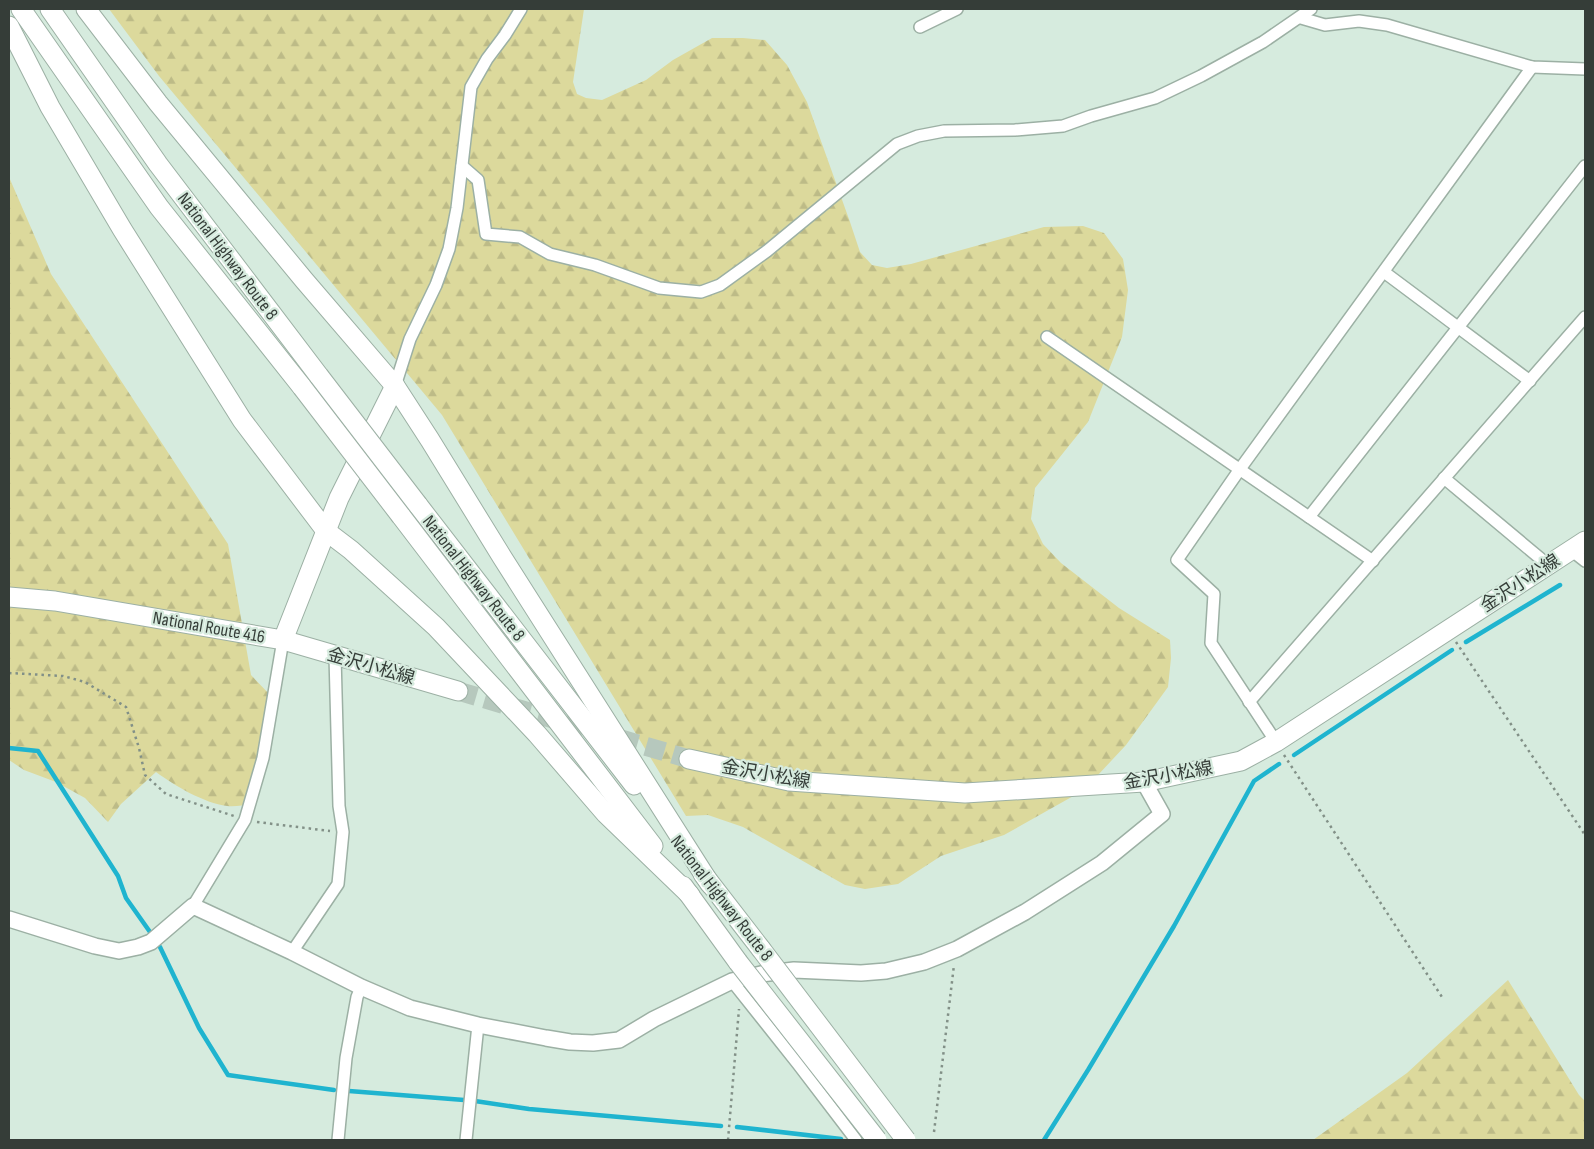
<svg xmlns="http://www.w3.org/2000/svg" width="1594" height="1149" font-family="'Sofia Sans Condensed','Noto Sans JP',sans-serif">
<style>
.forest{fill:url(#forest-firs)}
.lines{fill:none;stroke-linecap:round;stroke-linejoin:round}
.stream{stroke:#1fb4cf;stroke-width:4.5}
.primary-tunnel{stroke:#b6c8bd;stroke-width:19;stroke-dasharray:19 9;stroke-linecap:butt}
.minor-casing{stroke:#9cb0a4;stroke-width:14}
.tertiary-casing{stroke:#9cb0a4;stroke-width:18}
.primary-casing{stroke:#9cb0a4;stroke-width:21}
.trunk-casing{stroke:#9cb0a4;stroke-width:21}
.path{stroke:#829087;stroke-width:2.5;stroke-dasharray:2.5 4;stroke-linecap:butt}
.minor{stroke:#fff;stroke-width:11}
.tertiary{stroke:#fff;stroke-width:15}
.primary{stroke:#fff;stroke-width:19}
.trunk{stroke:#fff;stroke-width:19}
.trunk-bridge-casing{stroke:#9cb0a4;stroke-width:21;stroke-linecap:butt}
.trunk-bridge{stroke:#fff;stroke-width:19}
.labels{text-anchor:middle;stroke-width:4.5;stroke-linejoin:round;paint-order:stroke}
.street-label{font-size:18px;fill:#353d38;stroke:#d6ebde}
</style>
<defs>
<pattern id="forest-firs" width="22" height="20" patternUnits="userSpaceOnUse" patternTransform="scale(1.25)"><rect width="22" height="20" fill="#dcd99c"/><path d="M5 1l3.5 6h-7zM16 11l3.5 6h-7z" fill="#bdbb87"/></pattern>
</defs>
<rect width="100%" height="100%" fill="#d6ebde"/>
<g class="forest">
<polygon points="109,9 584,9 573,82 577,94 586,98 602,100 646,80 673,60 712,38 743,38 765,40 787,65 807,102 850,222 860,252 872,265 887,268 911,264 1044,227 1083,226 1104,233 1123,259 1128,290 1122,337 1088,422 1035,488 1031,519 1043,544 1061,563 1119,608 1170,640 1171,658 1168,687 1126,745 1084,790 1004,835 941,856 898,884 865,889 845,885 743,827 708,815 686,816 442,415 159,76"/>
<path d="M9,177l42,97 177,270 23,131 20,21 -20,108c-7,1 -16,3 -24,2 -23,-3 -52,-20 -71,-34l-35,32 -13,18 -23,-24 -29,-16 -32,-12 -15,-10z"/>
<polygon points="1508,980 1579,1095 1585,1101 1585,1140 1313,1140 1407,1073"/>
</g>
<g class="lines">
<g class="stream">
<polyline points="1466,642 1560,585"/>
<polyline points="9,748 38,751 118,876 126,898 150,932"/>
<polyline points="1294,755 1452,650"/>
<polyline points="160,947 199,1028 228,1075 334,1090"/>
<polyline points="349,1091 464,1100"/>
<polyline points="475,1101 529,1109 721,1126"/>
<polyline points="737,1127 841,1139"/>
<polyline points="1044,1140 1088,1070 1174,926 1254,781 1279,764"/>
</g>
<polyline class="primary-tunnel" points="458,691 689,759"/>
<g class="minor-casing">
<g id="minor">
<polyline points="1301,18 1325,25 1359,21 1387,25 1532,67 1585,69"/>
<polyline points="920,27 957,9"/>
<polyline points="462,166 478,180 486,234 520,237 550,254 595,265 659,288 701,292 720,285 767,251 897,144 918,136 944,131 1015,130 1063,126 1091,116 1155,98 1201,76 1263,42 1311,9"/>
<polyline points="1384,272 1530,381"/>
<polyline points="1047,337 1373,561"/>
<polyline points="395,386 410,339 436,285 449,249 457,208 471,87 487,59 505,35 521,9"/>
<polyline points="1444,478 1547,564"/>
<polyline points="1309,517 1585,166"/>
<polyline points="1571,550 1585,561"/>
<polyline points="1249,702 1585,317"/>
<polyline points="1276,742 1211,643 1214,594 1177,560 1240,469 1532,67"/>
<polyline points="193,906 245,820 263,758 283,640"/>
<polyline points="292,952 338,884 343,832 339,806 335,656"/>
<polyline points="732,981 798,1064 856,1140"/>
<polyline points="338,1140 346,1058 357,997 361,987"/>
<polyline points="466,1140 478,1025"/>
</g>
</g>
<g class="tertiary-casing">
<polyline id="tertiary" points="9,919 95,946 119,951 138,947 151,942 193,906 292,952 361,987 410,1008 478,1025 546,1038 570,1042 593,1043 619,1040 654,1019 732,981 761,974 794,970 861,973 886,971 924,962 957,949 1025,912 1102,863 1162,814 1144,782"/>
</g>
<g class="primary-casing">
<g id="primary">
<polyline points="283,640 458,691"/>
<polyline points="689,759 789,781 965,793 1144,782 1241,761 1276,742 1585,541"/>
</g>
</g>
<g class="trunk-casing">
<g id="trunk">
<polyline points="21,9 159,207 302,387"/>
<polyline points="50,9 158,164 319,376"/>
<polyline points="86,9 158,103 304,280 395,386 430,440 502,557 710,884"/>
<polyline points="9,26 50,107 122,229 242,420 326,531 351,550 436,627 537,734 606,814 690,895"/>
<polyline points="418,505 634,785"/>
<polyline points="401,516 653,846"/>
<polyline points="9,597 55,601 283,640 339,498 395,386"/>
<polyline points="703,874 761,949"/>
<polyline points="683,886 738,962"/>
</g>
</g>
<g class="path">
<polyline points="1456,642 1585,835"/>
<polyline points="9,673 63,676 85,682 126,707 139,748 145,775 166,794 234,816"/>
<polyline points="1284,755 1442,997"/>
<polyline points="257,822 330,831"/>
<polyline points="934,1132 954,965"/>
<polyline points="728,1140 739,1009"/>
</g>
<use href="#minor" class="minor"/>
<use href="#tertiary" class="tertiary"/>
<use href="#primary" class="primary"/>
<use href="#trunk" class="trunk"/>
<g class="trunk-bridge-casing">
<g id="trunk-bridge">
<polyline points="319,376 418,505"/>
<polyline points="302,387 401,516"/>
<polyline points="761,949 906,1140"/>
<polyline points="738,962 877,1140"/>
</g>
</g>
<use href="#trunk-bridge" class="trunk-bridge"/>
</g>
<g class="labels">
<g class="street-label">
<text transform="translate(228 256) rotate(53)" y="6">National Highway Route 8</text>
<text transform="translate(474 578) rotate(52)" y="6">National Highway Route 8</text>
<text transform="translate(1520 583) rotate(-33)" y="6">金沢小松線</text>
<text transform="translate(209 627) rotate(10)" y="6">National Route 416</text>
<text transform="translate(371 666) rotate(16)" y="6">金沢小松線</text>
<text transform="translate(766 774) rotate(10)" y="6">金沢小松線</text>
<text transform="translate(1168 775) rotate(-10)" y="6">金沢小松線</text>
<text transform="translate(722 898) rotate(52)" y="6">National Highway Route 8</text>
</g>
</g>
<rect width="1594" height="1149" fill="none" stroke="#353d38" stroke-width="20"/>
</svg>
